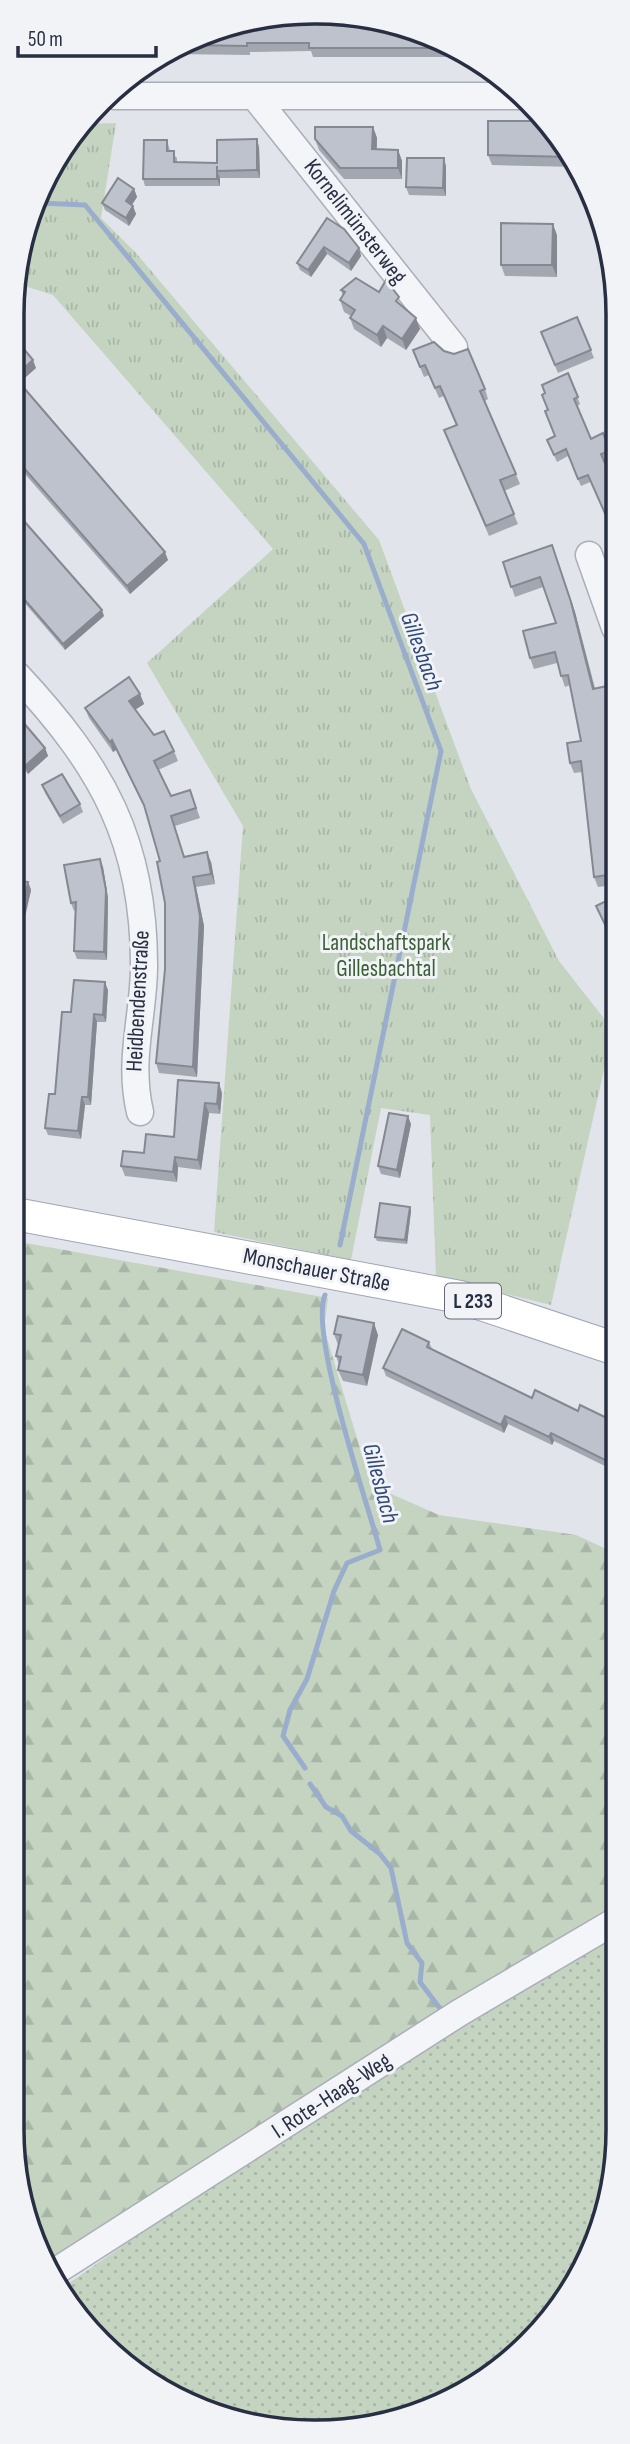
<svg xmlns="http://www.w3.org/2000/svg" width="630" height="2444" font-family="'Sofia Sans Condensed',sans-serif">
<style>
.grass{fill:url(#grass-dots)}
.forest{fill:url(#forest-firs)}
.park{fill:url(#park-tufts)}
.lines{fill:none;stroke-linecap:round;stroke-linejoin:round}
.stream{stroke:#9aadcc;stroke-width:5}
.minor-casing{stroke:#aaaeb8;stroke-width:29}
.major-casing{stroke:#9fa6b6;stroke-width:34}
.minor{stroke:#f4f5f8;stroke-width:26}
.major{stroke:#fff;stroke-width:32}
.wall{fill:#a3a7b0}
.shaded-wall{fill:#858890}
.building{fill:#bec2cd;stroke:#858890;stroke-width:2}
.labels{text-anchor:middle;stroke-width:6;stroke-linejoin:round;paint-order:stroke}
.shield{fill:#f1f3f7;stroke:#646a79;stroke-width:2}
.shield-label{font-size:21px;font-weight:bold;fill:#282f43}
.street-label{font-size:23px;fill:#282f43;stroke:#f1f3f7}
.park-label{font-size:23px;fill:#395f35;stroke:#f1f3f7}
.water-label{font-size:24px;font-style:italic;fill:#304a79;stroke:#f1f3f7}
.rim{fill:none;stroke:#282f43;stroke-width:3.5}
</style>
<defs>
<pattern id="grass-dots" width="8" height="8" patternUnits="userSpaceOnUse" patternTransform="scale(1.75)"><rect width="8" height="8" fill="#c4d4c1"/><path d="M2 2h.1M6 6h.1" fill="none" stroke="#a8b6a7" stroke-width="1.8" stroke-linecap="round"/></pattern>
<pattern id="forest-firs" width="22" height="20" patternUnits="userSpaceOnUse" patternTransform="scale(1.75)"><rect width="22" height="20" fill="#c4d4c1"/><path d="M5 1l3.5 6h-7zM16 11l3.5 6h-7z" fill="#a8b6a7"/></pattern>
<pattern id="park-tufts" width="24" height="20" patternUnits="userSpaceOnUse" patternTransform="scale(1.75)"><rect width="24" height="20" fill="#c4d4c1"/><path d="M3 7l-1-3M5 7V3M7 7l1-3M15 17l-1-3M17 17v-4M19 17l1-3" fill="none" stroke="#a8b6a7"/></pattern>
</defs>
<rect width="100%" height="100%" fill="#e1e4ea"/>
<polygon class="grass" points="612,1930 612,2188 577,2281 500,2369 412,2416 295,2431 181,2400 88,2329 62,2288 183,2204"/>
<polygon class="forest" points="15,1241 328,1298 324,1328 371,1485 439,1515 576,1535 613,1552 612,1916 50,2268 35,2244 12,2129"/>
<polygon class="park" points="116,123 101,218 136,253 379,540 471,789 559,961 613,1030 551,1305 436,1277 430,1115 381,1108 351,1260 214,1232 243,826 147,663 273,549 53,295 18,284 18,256 63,147 86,124"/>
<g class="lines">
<g class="stream">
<polyline points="40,203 85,205 364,544 441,751 340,1245"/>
<path d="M305,1768l-22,-32 7,-26 17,-31 27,-88 13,-28 33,-13c-13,-48 -71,-217 -55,-255"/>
<polyline points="310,1784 326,1807 342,1816 351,1831 380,1854 391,1868 407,1943 422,1963 420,1982 445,2015"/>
</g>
<g class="minor-casing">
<g id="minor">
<polyline points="115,96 522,96"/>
<polyline points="255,97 454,347"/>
<polyline points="589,555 615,628"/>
<path d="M17,675c85,91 128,167 127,294 -1,51 -16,91 -4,143"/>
<polyline points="53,2273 459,2013 612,1923"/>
</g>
</g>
<g class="major-casing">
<polyline id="major" points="15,1214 460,1297 613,1348"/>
</g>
<use href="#minor" class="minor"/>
<use href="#major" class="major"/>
</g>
<g class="wall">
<polygon points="256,18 341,18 341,20 449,44 468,57 313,57 311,51 250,52 250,55 170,54"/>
<polygon points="543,121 577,167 492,165 488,155"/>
<polygon points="373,127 377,138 377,149 398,150 402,161 402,179 344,179 319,150 315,139"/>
<polygon points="167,140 170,151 177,158 177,162 217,163 259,147 260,178 220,178 220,186 145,186 143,179"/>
<polygon points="446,166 446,196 409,195 406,187"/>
<polygon points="134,189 137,197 132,205 136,214 129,226 105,210 102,203"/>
<polygon points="327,218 359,248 361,256 351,271 327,254 311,277 300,270 297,263"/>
<polygon points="557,235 557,277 505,276 501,265"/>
<polygon points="341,290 403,307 420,329 406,350 387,338 381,347 354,329 350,318 351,316 344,312 340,300 343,296"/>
<polygon points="577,317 594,358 558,373 541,332"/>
<polygon points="18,342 36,368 19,383 168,560 130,594 17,465"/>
<polygon points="413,350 485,389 488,399 485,401 520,484 504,491 518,524 489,536 444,430 456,425 444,396 439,398 429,375 424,377"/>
<polygon points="568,373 580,404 577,406 591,439 603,433 613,458 604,461 590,482 581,486 568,456 557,462 547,440 555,436 545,393 542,385"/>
<polygon points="17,513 104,616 65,650 17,594"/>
<polygon points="552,545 575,612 595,688 611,696 614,717 614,885 598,887 594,877 582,772 574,773 570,763 581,741 570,685 565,687 557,663 534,669 530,658 556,623 543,587 515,597 503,562"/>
<polygon points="140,694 144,704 135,710 154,735 174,751 178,761 158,770 171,796 190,790 200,818 175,826 184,857 211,862 215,884 196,887 204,926 197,1077 159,1073 156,1063 165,969 165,903 160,861 146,811 116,750 113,752 89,718 85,708"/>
<polygon points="17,715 45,748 48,756 28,774 16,759"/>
<polygon points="42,785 80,804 83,812 63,824 45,793"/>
<polygon points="103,867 108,898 107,960 77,959 74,951 75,910 74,911 71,903"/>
<polygon points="16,880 28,882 31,890 24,921 16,919"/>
<polygon points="614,897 614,945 596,906"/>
<polygon points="108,990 106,1022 97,1022 91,1105 85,1105 81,1139 48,1135 45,1128 55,1094 71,1012"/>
<polygon points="178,1080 222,1093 220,1114 209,1113 201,1170 178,1167 177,1182 125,1176 121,1166 174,1137"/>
<polygon points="411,1124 400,1178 381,1174 378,1166"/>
<polygon points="410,1207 411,1211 407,1244 377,1241 375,1237"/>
<polygon points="334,1334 378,1335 367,1386 343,1381 338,1370 339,1365 336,1356 338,1345"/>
<polygon points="429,1342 432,1349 532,1398 613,1421 613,1470 554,1441 552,1445 508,1424 504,1433 386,1376 383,1368"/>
</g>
<g class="shaded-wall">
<polygon points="373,127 377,138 376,160 372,149"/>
<polygon points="257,139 259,147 260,178 257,170"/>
<polygon points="398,150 402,161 402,179 398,168"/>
<polygon points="444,158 446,166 446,196 443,188"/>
<polygon points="217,171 220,178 220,186 217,179"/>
<polygon points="134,189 137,197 129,209 126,201"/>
<polygon points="133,206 136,214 129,226 126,218"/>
<polygon points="553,224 557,235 557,277 552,265"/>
<polygon points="324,247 327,254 311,277 308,270"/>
<polygon points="359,248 361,256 351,271 349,263"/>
<polygon points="416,318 420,329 406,350 402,339"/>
<polygon points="383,326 387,338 381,347 377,335"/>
<polygon points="33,360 36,368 18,384 18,373"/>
<polygon points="552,545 575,612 597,699 593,689"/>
<polygon points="165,552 168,560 130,594 127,586"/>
<polygon points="102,610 104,616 65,650 63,644"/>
<polygon points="607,686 611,696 614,717 614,726"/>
<polygon points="140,694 144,704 133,711 129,701"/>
<polygon points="112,740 116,750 113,752 110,742"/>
<polygon points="45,748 48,756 28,774 25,766"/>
<polygon points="207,852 211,862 215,884 211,874"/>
<polygon points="100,859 103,867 108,898 107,960 104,952"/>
<polygon points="193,877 196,887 204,926 197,1077 193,1067"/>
<polygon points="28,882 31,890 24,921 21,913"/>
<polygon points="105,982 108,990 106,1022 103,1015"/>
<polygon points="94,1014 97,1022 91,1105 88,1097"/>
<polygon points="219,1083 222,1093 220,1114 217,1104"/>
<polygon points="82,1097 85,1105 81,1139 78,1131"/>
<polygon points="205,1103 209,1113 201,1170 198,1160"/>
<polygon points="408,1116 411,1124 400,1178 397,1170"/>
<polygon points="175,1157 178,1167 177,1182 173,1172"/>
<polygon points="410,1207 411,1211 407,1244 405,1240"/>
<polygon points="374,1323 378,1335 367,1386 363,1375"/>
<polygon points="505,1416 508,1424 504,1433 501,1425"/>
<polygon points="551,1433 554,1441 552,1445 549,1437"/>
</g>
<g class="building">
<polygon points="256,18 340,18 340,20 377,19 449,44 456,48 309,48 309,43 247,43 247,46 190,45"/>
<polygon points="488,121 543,121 570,157 488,155"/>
<polygon points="315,127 373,127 372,149 398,150 398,168 340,168 315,139"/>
<polygon points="257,139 257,170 217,171 217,166 217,179 143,179 144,140 167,140 167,151 174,151 174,162 217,163 217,140"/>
<polygon points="407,158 444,158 443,188 406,187"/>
<polygon points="118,178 134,189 126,201 133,206 126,218 102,203"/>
<polygon points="327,218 344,229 359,248 349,263 324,247 308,270 297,263"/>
<polygon points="501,223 553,224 552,265 501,265"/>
<polygon points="356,278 379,292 386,280 399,297 396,301 416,318 402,339 383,326 377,335 350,318 355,310 340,300 345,292 341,290"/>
<polygon points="577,317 591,350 555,365 541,332"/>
<polygon points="18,342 33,360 18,373"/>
<polygon points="434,342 444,351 454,354 468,349 485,389 480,391 516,474 500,480 514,514 486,526 444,430 457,425 440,386 435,388 425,365 420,367 413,350"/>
<polygon points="568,373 578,397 574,399 591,439 603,433 610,451 601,454 614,484 615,484 615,536 588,475 578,479 566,449 554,455 547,440 555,436 545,411 548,410 542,395 545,393 542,385"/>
<polygon points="18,381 165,552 127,586 17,460"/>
<polygon points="17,513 102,610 63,644 17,591"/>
<polygon points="552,545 571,602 593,689 607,686 614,726 614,728 612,729 614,746 614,874 594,877 581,761 570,763 567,743 581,741 568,675 561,676 555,652 530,658 523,631 556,623 540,577 511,587 503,562"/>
<polygon points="129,677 140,694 129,701 154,735 164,731 174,751 154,761 171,796 190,790 196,808 171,816 184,857 207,852 211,874 193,877 200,916 193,1067 156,1063 165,969 165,903 157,862 160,861 144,805 112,740 110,742 85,708"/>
<polygon points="17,715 45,748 25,766 16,755"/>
<polygon points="62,774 80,804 60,816 42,785"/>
<polygon points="100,859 106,890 104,952 74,951 76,902 71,903 64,865"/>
<polygon points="16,880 28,882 21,913 16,912"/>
<polygon points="614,897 614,938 612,939 596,906"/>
<polygon points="74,980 105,982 103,1015 94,1014 88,1097 82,1097 78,1131 45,1128 49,1094 55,1094 62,1012 71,1012"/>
<polygon points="178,1080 219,1083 217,1104 205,1103 198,1160 175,1157 173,1172 121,1166 123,1151 144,1153 146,1134 174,1137"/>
<polygon points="389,1113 408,1116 397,1170 378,1166"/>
<polygon points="380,1203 410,1207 405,1240 375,1237"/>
<polygon points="338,1316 374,1323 363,1375 338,1370 341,1357 336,1356 341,1335 334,1334"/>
<polygon points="402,1329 429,1342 427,1347 532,1398 535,1390 578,1411 580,1405 613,1421 613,1464 551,1433 549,1437 505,1416 501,1425 383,1368"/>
</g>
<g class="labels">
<rect class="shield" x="445" y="1283.5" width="56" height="35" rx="5"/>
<g class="shield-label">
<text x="473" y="1308">L 233</text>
</g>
<g class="street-label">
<text transform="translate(356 221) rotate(52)" y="8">Kornelimünsterweg</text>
<text transform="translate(137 1001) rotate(-87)" y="8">Heidbendenstraße</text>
<text transform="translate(317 1269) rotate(11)" y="8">Monschauer Straße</text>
<text transform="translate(331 2095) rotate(-33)" y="8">I. Rote-Haag-Weg</text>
</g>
<g class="park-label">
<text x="386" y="950">Landschaftspark<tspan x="386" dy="26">Gillesbachtal</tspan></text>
</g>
<g class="water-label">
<text transform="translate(422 651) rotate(70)" y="8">Gillesbach</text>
<text transform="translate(381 1483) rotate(75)" y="8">Gillesbach</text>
</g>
</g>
<path d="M0 0H630V2444H0ZM314 24H316A290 290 0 0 1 606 314V2130A290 290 0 0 1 316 2420H314A290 290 0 0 1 24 2130V314A290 290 0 0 1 314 24Z" fill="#f1f3f7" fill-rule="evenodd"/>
<path class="rim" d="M314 24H316A290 290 0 0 1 606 314V2130A290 290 0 0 1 316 2420H314A290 290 0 0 1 24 2130V314A290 290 0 0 1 314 24Z"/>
<path d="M18 46v10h138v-10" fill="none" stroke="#282f43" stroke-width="3.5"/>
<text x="28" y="46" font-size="21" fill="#282f43" stroke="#f1f3f7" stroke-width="5" paint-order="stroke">50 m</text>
</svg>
